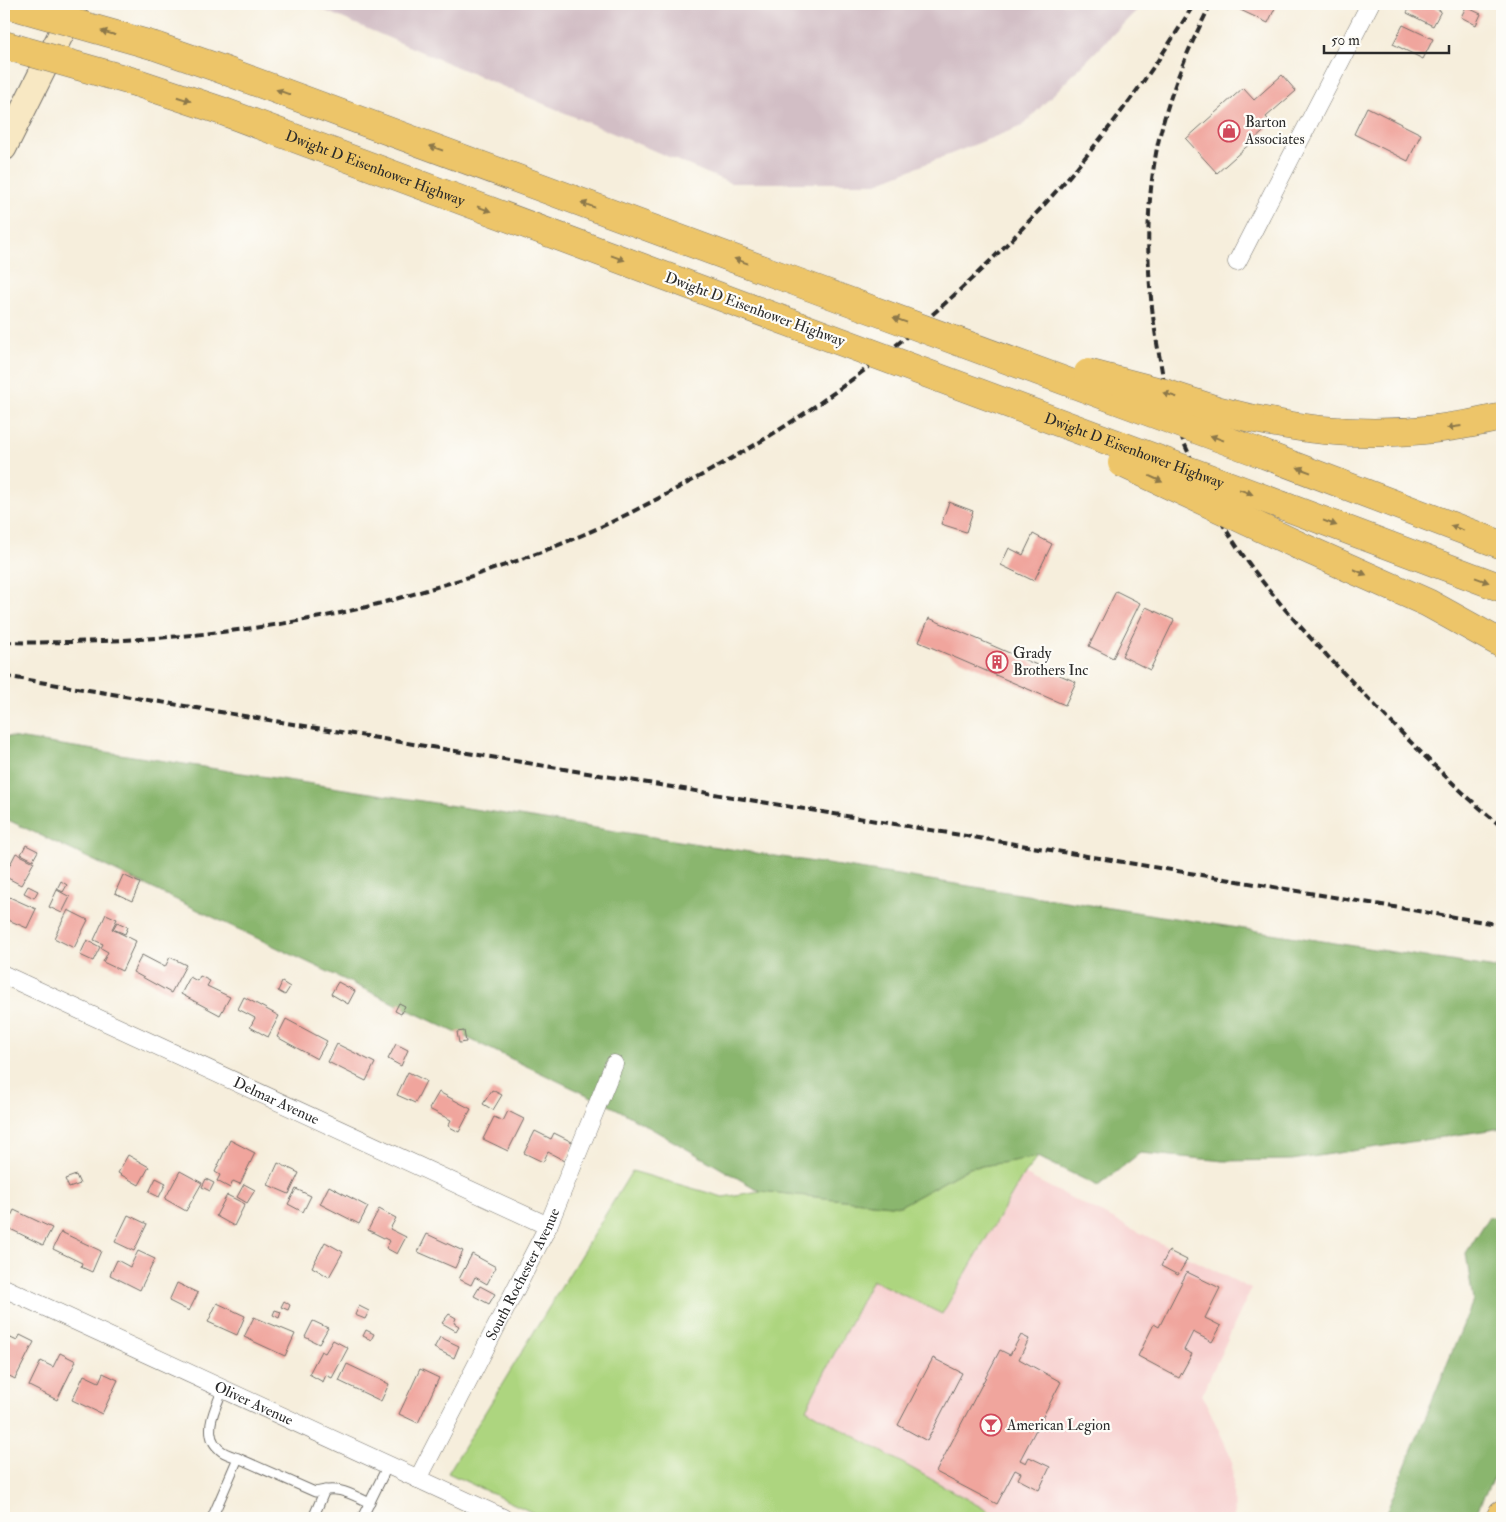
<svg xmlns="http://www.w3.org/2000/svg" width="1506" height="1522" font-family="'IM FELL Double Pica',serif">
<style>
.built{fill:#f7d0cf}
.industrial{fill:#d2bec5}
.green{fill:#add57f;stroke:#6c8055}
.forest{fill:#8ab66e;stroke:#5a704c}
.building{fill:#f0a59d}
.lines{fill:none;stroke-linecap:round;stroke-linejoin:round}
.lane-casing{stroke:#726f69;stroke-width:11}
.street-casing{stroke:#726f69;stroke-width:19}
.secondary-casing{stroke:#726f69;stroke-width:27}
.primary-casing{stroke:#726f69;stroke-width:29}
.highway-casing{stroke:#726f69;stroke-width:29}
.lane{stroke:#fff;stroke-width:9}
.street{stroke:#fff;stroke-width:18}
.secondary{stroke:#f8e8c3;stroke-width:25}
.primary{stroke:#edc569;stroke-width:28}
.highway{stroke:#edc569;stroke-width:28}
.rail{stroke:#2b2b2b;stroke-width:4;stroke-dasharray:8 4;stroke-linecap:butt}
.highway-bridge-casing{stroke:#726f69;stroke-width:29;stroke-linecap:butt}
.highway-bridge{stroke:#edc569;stroke-width:28}
.oneway{fill:#8c784a}
.labels{text-anchor:middle;stroke-width:4.5;stroke-linejoin:round;paint-order:stroke}
.poi-label{font-size:15px;fill:#2b2b2b;stroke:#fdfcf7;text-anchor:start}
.street-label{font-size:15px;fill:#2b2b2b;stroke:#fdfcf7}
</style>
<rect width="100%" height="100%" fill="#fdfcf7"/>
<filter id="ink" filterUnits="userSpaceOnUse"><feTurbulence type="fractalNoise" baseFrequency=".02" numOctaves="2"/><feDisplacementMap in="SourceGraphic" scale="10" xChannelSelector="R" yChannelSelector="G"/><feConvolveMatrix kernelMatrix="1 2 1 2 8 2 1 2 1" color-interpolation-filters="sRGB"/></filter>
<filter id="wash" filterUnits="userSpaceOnUse"><feTurbulence type="fractalNoise" baseFrequency=".0096" numOctaves="4" result="noise"/><feDisplacementMap in="SourceGraphic" scale="20" xChannelSelector="R" yChannelSelector="G"/><feGaussianBlur stdDeviation="1.12" result="paint"/><feColorMatrix in="noise" values="0 0 0 0 0 0 0 0 0 0 0 0 0 0 0 0 0 1.4 0 .05"/><feComposite in="paint" operator="in"/></filter>
<g filter="url(#wash)">
<rect width="100%" height="100%" fill="#f6eedc"/>
<polygon class="built" points="1024,1174 1251,1289 1202,1394 1232,1459 1234,1518 997,1518 997,1516 806,1409 872,1280 942,1314"/>
<polygon class="industrial" points="309,4 1143,4 1022,126 877,183 730,183"/>
<polygon class="green" points="1038,1157 1024,1174 942,1314 872,1280 806,1409 997,1516 997,1518 544,1518 448,1473 632,1171 723,1197 760,1191 900,1206 969,1168"/>
<g class="forest">
<polygon points="4,736 1502,969 1502,1128 1292,1160 1224,1161 1140,1153 1098,1186 1038,1157 969,1168 900,1206 760,1191 619,1110 4,818"/>
<polygon points="1489,1217 1502,1218 1502,1461 1473,1518 1384,1518 1473,1301 1466,1253"/>
</g>
<g id="blocks">
<g class="building">
<polygon points="1233,4 1272,4 1276,6 1268,23 1232,6"/>
<polygon points="1412,4 1426,4 1441,11 1433,26 1407,13"/>
<polygon points="1466,7 1481,14 1476,25 1461,17"/>
<polygon points="1403,25 1433,39 1423,59 1393,44"/>
<polygon points="1282,75 1296,91 1266,117 1272,124 1217,173 1186,139 1243,88 1254,100"/>
<polygon points="1367,107 1421,134 1408,161 1354,134"/>
<polygon points="949,502 973,511 966,532 941,524"/>
<polygon points="1033,534 1052,544 1034,581 1001,565 1009,548 1023,555"/>
<polygon points="1116,591 1140,603 1113,658 1089,646"/>
<polygon points="1146,607 1174,620 1150,670 1122,656"/>
<polygon points="929,618 1076,682 1065,705 919,642"/>
<polygon points="26,845 38,851 33,860 21,854"/>
<polygon points="16,853 34,862 21,885 4,876"/>
<polygon points="123,875 140,883 132,901 115,893"/>
<polygon points="61,881 67,885 63,892 57,889"/>
<polygon points="28,886 38,891 34,898 24,893"/>
<polygon points="57,890 70,897 62,913 49,907"/>
<polygon points="5,895 36,909 27,928 6,919 4,923"/>
<polygon points="68,910 88,920 74,948 54,938"/>
<polygon points="106,914 117,919 112,929 136,941 122,971 103,962 108,952 101,948 103,944 94,940"/>
<polygon points="117,922 128,927 125,934 113,929"/>
<polygon points="87,940 100,947 93,961 80,955"/>
<polygon points="142,955 165,967 170,957 186,965 171,993 133,972"/>
<polygon points="200,976 210,981 207,986 230,997 220,1015 181,994 190,977 197,981"/>
<polygon points="282,982 290,987 285,995 278,991"/>
<polygon points="338,982 355,991 348,1004 331,994"/>
<polygon points="244,997 279,1016 268,1037 250,1027 255,1018 238,1009"/>
<polygon points="399,1003 405,1006 401,1014 395,1011"/>
<polygon points="286,1019 327,1041 317,1059 277,1037"/>
<polygon points="464,1031 466,1042 459,1043 457,1032"/>
<polygon points="337,1044 375,1063 366,1081 328,1062"/>
<polygon points="396,1044 408,1050 401,1066 388,1059"/>
<polygon points="408,1072 426,1081 415,1103 397,1095"/>
<polygon points="492,1090 502,1095 493,1110 483,1104"/>
<polygon points="439,1092 471,1109 459,1132 448,1126 451,1120 429,1109"/>
<polygon points="508,1111 524,1119 508,1151 483,1139 494,1117 503,1121"/>
<polygon points="535,1131 551,1139 554,1133 574,1143 565,1161 548,1152 543,1162 524,1153"/>
<polygon points="230,1140 255,1153 240,1184 233,1181 230,1188 217,1181 220,1175 215,1172"/>
<polygon points="128,1155 149,1167 139,1185 118,1173"/>
<polygon points="278,1163 299,1173 289,1194 268,1185"/>
<polygon points="180,1171 202,1183 186,1211 165,1199"/>
<polygon points="76,1175 80,1184 69,1188 65,1179"/>
<polygon points="156,1178 166,1183 159,1197 149,1192"/>
<polygon points="206,1179 214,1183 210,1191 202,1187"/>
<polygon points="244,1184 255,1190 247,1203 237,1197"/>
<polygon points="329,1186 368,1207 359,1224 320,1204"/>
<polygon points="296,1189 311,1196 303,1212 288,1204"/>
<polygon points="227,1195 245,1204 234,1226 216,1216"/>
<polygon points="379,1209 396,1218 390,1229 406,1237 397,1254 386,1248 390,1241 368,1230"/>
<polygon points="14,1210 52,1228 43,1245 6,1227"/>
<polygon points="128,1215 147,1224 134,1251 115,1242"/>
<polygon points="61,1232 101,1251 92,1272 81,1267 82,1263 53,1249"/>
<polygon points="427,1234 463,1251 455,1268 418,1252"/>
<polygon points="325,1242 343,1252 329,1277 312,1267"/>
<polygon points="138,1251 155,1259 140,1290 110,1275 117,1260 130,1267"/>
<polygon points="1169,1251 1187,1260 1178,1275 1161,1266"/>
<polygon points="472,1254 496,1267 487,1284 475,1277 471,1285 459,1279"/>
<polygon points="1187,1272 1220,1288 1205,1318 1221,1326 1212,1342 1193,1332 1184,1350 1192,1354 1179,1378 1138,1356 1154,1324 1159,1327"/>
<polygon points="177,1283 198,1293 189,1311 169,1301"/>
<polygon points="480,1286 495,1294 489,1304 474,1296"/>
<polygon points="284,1301 290,1305 288,1310 281,1307"/>
<polygon points="217,1303 245,1316 237,1335 208,1322"/>
<polygon points="359,1306 369,1311 365,1319 355,1315"/>
<polygon points="275,1310 281,1312 279,1318 273,1315"/>
<polygon points="449,1314 456,1318 454,1323 459,1326 456,1331 442,1323"/>
<polygon points="254,1317 295,1334 285,1356 244,1337"/>
<polygon points="313,1321 328,1328 319,1344 305,1337"/>
<polygon points="366,1330 374,1334 371,1340 363,1336"/>
<polygon points="4,1335 17,1341 20,1335 34,1342 15,1379 4,1373"/>
<polygon points="1021,1335 1029,1339 1019,1359 1061,1382 1020,1460 1026,1463 1029,1457 1050,1467 1039,1490 1018,1479 1021,1473 1015,1470 997,1504 936,1472 1000,1350 1010,1355"/>
<polygon points="440,1337 459,1346 454,1358 434,1348"/>
<polygon points="333,1340 348,1348 332,1378 326,1375 323,1382 309,1374 321,1351 325,1353"/>
<polygon points="60,1353 76,1361 57,1400 29,1386 41,1361 53,1367"/>
<polygon points="933,1358 962,1373 927,1441 898,1425"/>
<polygon points="347,1364 389,1384 381,1401 339,1381"/>
<polygon points="420,1369 439,1378 418,1423 399,1414"/>
<polygon points="103,1373 118,1380 102,1414 72,1400 84,1375 99,1382"/>
</g>
</g>
</g>
<g filter="url(#ink)">
<use href="#blocks" fill-opacity="0" stroke="#726f69" stroke-width="1"/>
<g class="lines">
<g class="lane-casing">
<g id="lane">
<path d="M238,1458l77,34c26,-6 33,1 55,11"/>
<path d="M212,1518l26,-60c-6,-2 -14,-4 -19,-9 -18,-16 -3,-42 4,-60"/>
<polyline points="313,1518 325,1490"/>
<polyline points="362,1518 388,1465"/>
</g>
</g>
<g class="street-casing">
<g id="street">
<polyline points="1237,262 1370,4"/>
<path id="s1" d="M4,975l544,251"/>
<path id="s2" d="M4,1288l499,230"/>
<path id="s3" d="M418,1479l130,-253 66,-162"/>
</g>
</g>
<g class="secondary-casing">
<polyline id="secondary" points="4,148 76,4"/>
</g>
<g class="primary-casing">
<polyline id="primary" points="1500,1518 1502,1514"/>
</g>
<g class="highway-casing">
<g id="highway">
<polyline points="155,46 218,68 786,278"/>
<path id="s4" d="M138,83l84,28 526,196"/>
<path d="M1250,418c24,5 48,10 73,12 60,6 121,1 179,-13"/>
<polyline points="1263,454 1502,545"/>
<polyline points="1284,506 1502,588"/>
<polyline points="1300,546 1428,603 1502,644"/>
</g>
</g>
<use href="#lane" class="lane"/>
<use href="#street" class="street"/>
<use href="#secondary" class="secondary"/>
<use href="#primary" class="primary"/>
<use href="#highway" class="highway"/>
<g class="rail">
<path d="M1211,4c-23,44 -42,90 -53,139 -14,68 -12,138 0,206 3,15 5,31 9,47 8,28 20,54 32,80 7,18 16,36 26,52 39,63 90,116 142,169 43,45 87,90 135,130"/>
<path d="M4,642c33,1 66,0 99,-1 72,-3 142,-10 212,-23 40,-7 79,-18 118,-30 50,-15 99,-31 147,-52 29,-12 56,-26 83,-40 34,-18 67,-36 100,-56 172,-106 327,-263 431,-436"/>
<polyline points="4,676 1502,925"/>
</g>
<g class="highway-bridge-casing">
<g id="highway-bridge">
<polyline points="14,6 155,46"/>
<polyline points="4,45 138,83"/>
<polyline points="786,278 1263,454"/>
<path id="s5" d="M748,307l536,199"/>
<polyline points="1088,373 1165,393 1217,410 1250,418"/>
<polyline points="1122,463 1300,546"/>
</g>
</g>
<use href="#highway-bridge" class="highway-bridge"/>
</g>
<defs><path id="oneway-solid" d="M-6-.8H1V-3.2L6.5 0L1 3.2V.8H-6Z" transform="scale(1.25)"/></defs>
<g class="oneway">
<use href="#oneway-solid" transform="translate(108 33) rotate(-164)"/>
<use href="#oneway-solid" transform="translate(283 92) rotate(-160)"/>
<use href="#oneway-solid" transform="translate(184 99) rotate(18)"/>
<use href="#oneway-solid" transform="translate(436 148) rotate(-160)"/>
<use href="#oneway-solid" transform="translate(588 205) rotate(-160)"/>
<use href="#oneway-solid" transform="translate(484 209) rotate(20)"/>
<use href="#oneway-solid" transform="translate(618 258) rotate(20)"/>
<use href="#oneway-solid" transform="translate(741 261) rotate(-160)"/>
<use href="#oneway-solid" transform="translate(900 320) rotate(-160)"/>
<use href="#oneway-solid" transform="translate(1170 395) rotate(-163)"/>
<use href="#oneway-solid" transform="translate(1454 427) rotate(172)"/>
<use href="#oneway-solid" transform="translate(1217 438) rotate(-160)"/>
<use href="#oneway-solid" transform="translate(1304 470) rotate(-159)"/>
<use href="#oneway-solid" transform="translate(1156 479) rotate(25)"/>
<use href="#oneway-solid" transform="translate(1246 492) rotate(20)"/>
<use href="#oneway-solid" transform="translate(1330 523) rotate(21)"/>
<use href="#oneway-solid" transform="translate(1457 528) rotate(-160)"/>
<use href="#oneway-solid" transform="translate(1360 572) rotate(24)"/>
<use href="#oneway-solid" transform="translate(1482 580) rotate(20)"/>
</g>
</g>
<defs>
<g id="shop-ring" transform="scale(1.125)"><circle r="9.5" fill="#fdfcf7" stroke="#d1495b" stroke-width="1.5"/><path d="M-5-2.5h2.3a2.7 3.5 0 0 1 5.4 0H5L5.5 6h-11ZM-1.5-2.5h3a1.5 2.3 0 0 0-3 0Z" fill="#d1495b"/></g>
<g id="building-ring" transform="scale(1.125)"><circle r="9.5" fill="#fdfcf7" stroke="#d1495b" stroke-width="1.5"/><path d="M-4-6H4V6H1V3H-1V6H-4ZM-2.5-4.3h1.7v1.8h-1.7ZM.8-4.3h1.7v1.8H.8ZM-2.5-1h1.7V.8h-1.7ZM.8-1h1.7V.8H.8Z" fill="#d1495b"/></g>
<g id="bar-ring" transform="scale(1.125)"><circle r="9.5" fill="#fdfcf7" stroke="#d1495b" stroke-width="1.5"/><path d="M-6-5H6L.8 .8V4.5H3.5V6h-7V4.5H-.8V.8Z" fill="#d1495b"/></g>
</defs>
<g fill-rule="evenodd">
<use href="#shop-ring" x="1229" y="131"/>
<use href="#building-ring" x="997" y="662"/>
<use href="#bar-ring" x="991" y="1425"/>
</g>
<g class="labels">
<g class="poi-label">
<text x="1245" y="127">Barton<tspan x="1245" dy="17">Associates</tspan></text>
<text x="1013" y="658">Grady<tspan x="1013" dy="17">Brothers Inc</tspan></text>
<text x="1007" y="1430">American Legion</text>
</g>
<g class="street-label">
<text dy="5" stroke="none"><textPath href="#s4" startOffset="252">Dwight D Eisenhower Highway</textPath></text>
<text transform="translate(755 309) rotate(20)" y="5">Dwight D Eisenhower Highway</text>
<text dy="5" stroke="none"><textPath href="#s5" startOffset="412">Dwight D Eisenhower Highway</textPath></text>
<text dy="5" stroke="none"><textPath href="#s1" startOffset="300">Delmar Avenue</textPath></text>
<text dy="5" stroke="none"><textPath href="#s3" startOffset="230">South Rochester Avenue</textPath></text>
<text dy="5" stroke="none"><textPath href="#s2" startOffset="275">Oliver Avenue</textPath></text>
</g>
</g>
<rect width="1506" height="1522" fill="none" stroke="#fdfcf7" stroke-width="20"/>
<path d="M1324 45v8h125v-8" fill="none" stroke="#2b2b2b" stroke-width="2.5"/>
<text x="1331" y="45" font-size="15" fill="#2b2b2b" stroke="#fdfcf7" stroke-width="4" paint-order="stroke">50 m</text>
</svg>
